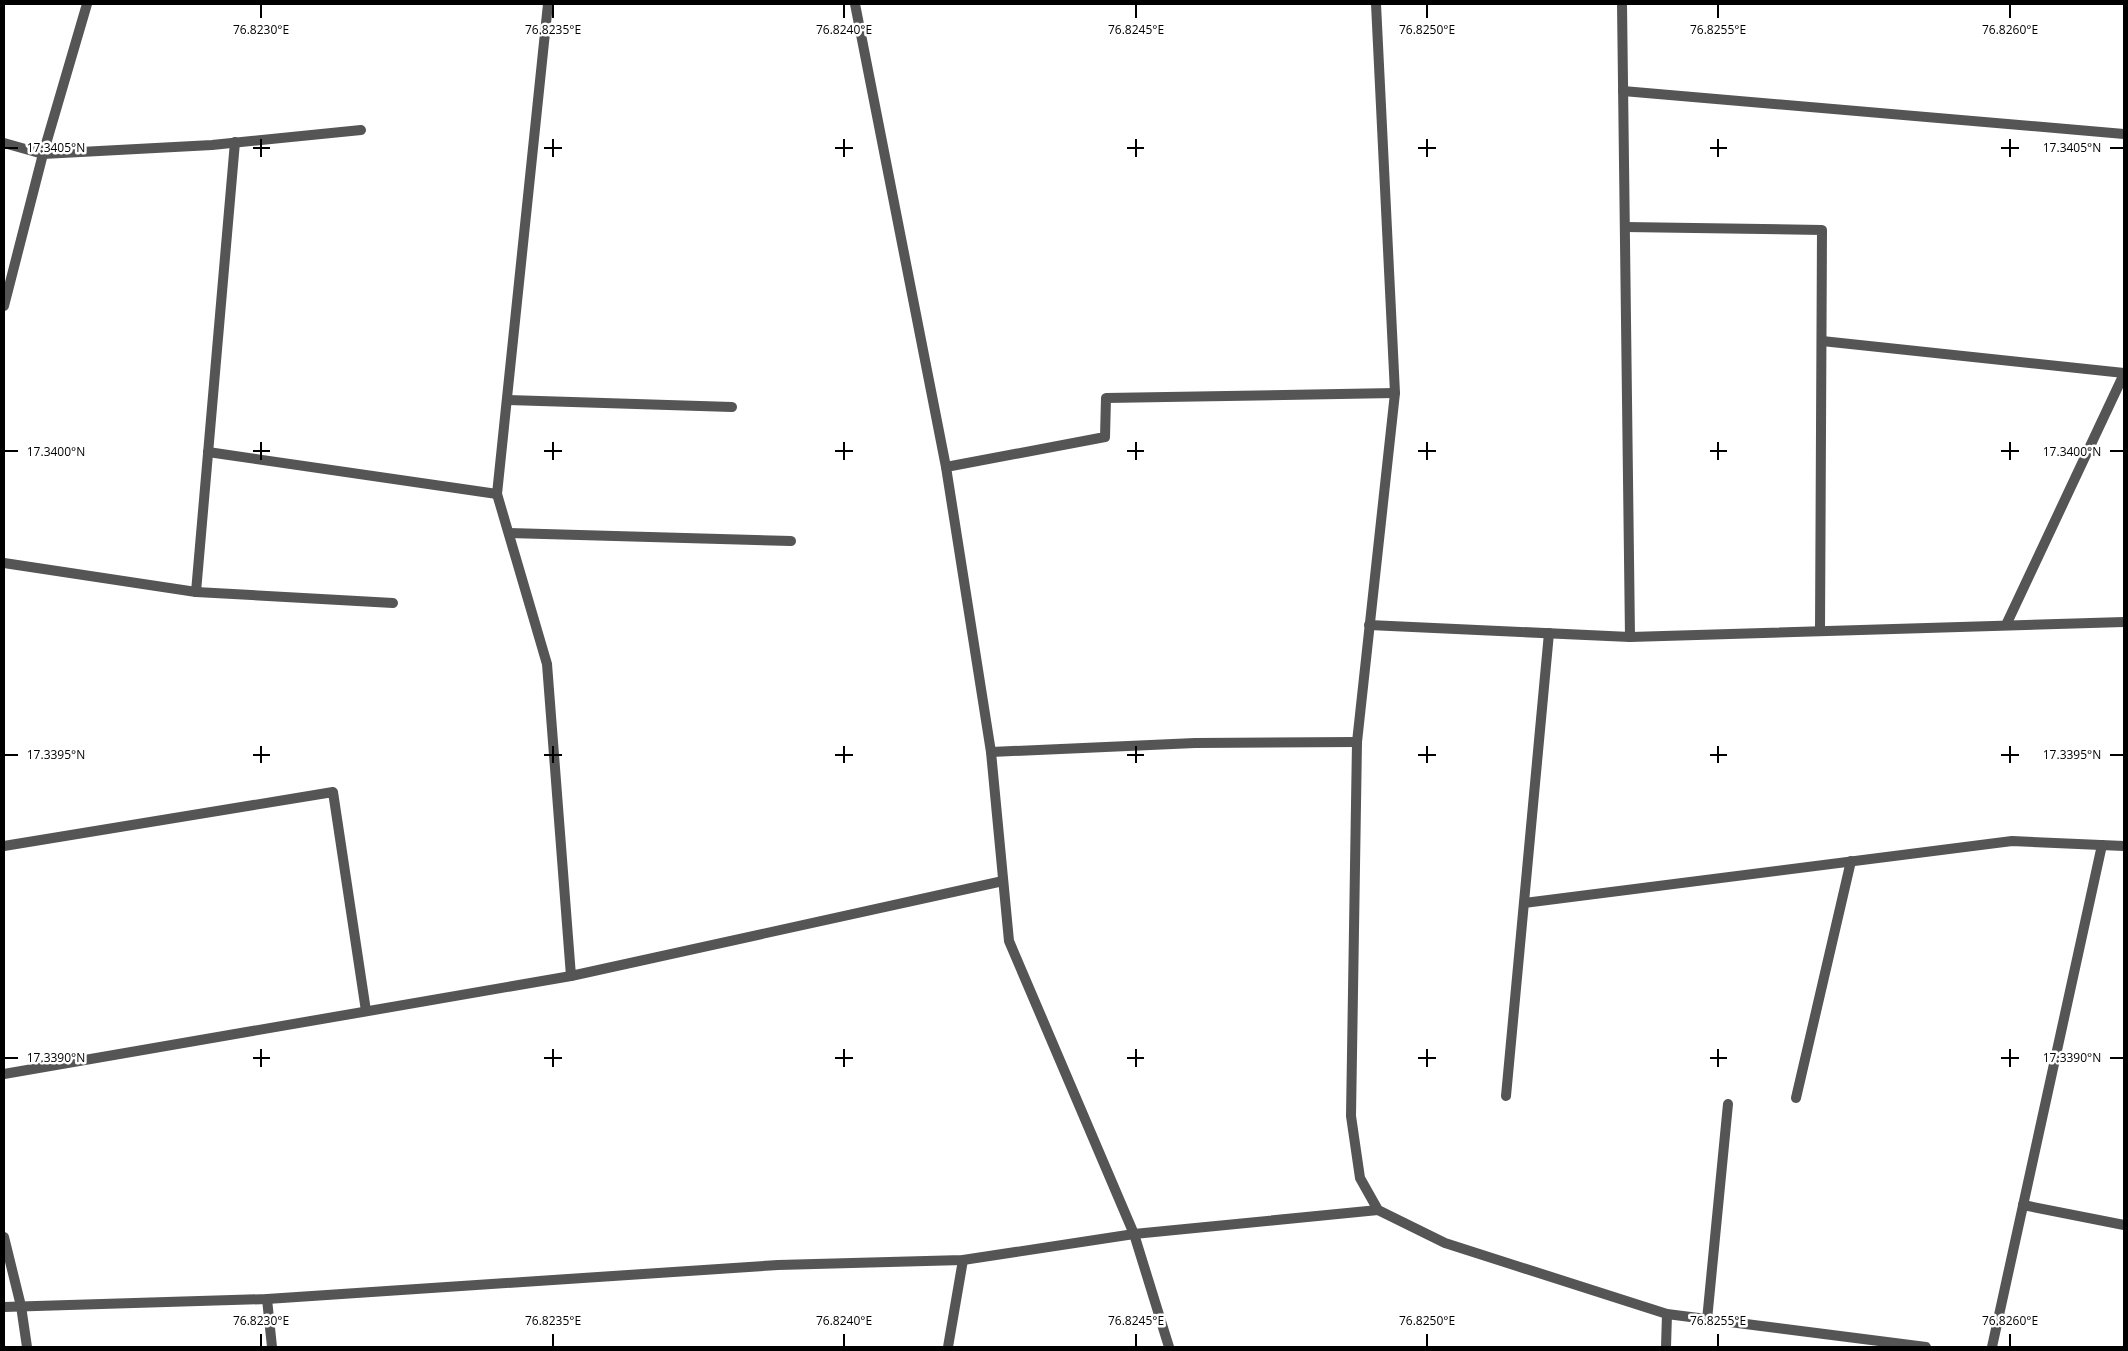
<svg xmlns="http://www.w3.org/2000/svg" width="2128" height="1351" font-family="'Open Sans',sans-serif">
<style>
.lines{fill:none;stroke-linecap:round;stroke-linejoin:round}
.minor{stroke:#555;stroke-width:10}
.tertiary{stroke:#555;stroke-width:10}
.ticks{fill:none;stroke:#000;stroke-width:2}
.ticks-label{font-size:12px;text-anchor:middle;fill:#000;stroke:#fff;stroke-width:5;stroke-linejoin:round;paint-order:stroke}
</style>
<rect width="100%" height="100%" fill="#fff"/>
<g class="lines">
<g class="minor">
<polyline points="548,4 497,494 547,664 571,976 1003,881"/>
<polyline points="1623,91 2124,134"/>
<polyline points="4,143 43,154 212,145 361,130"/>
<polyline points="1625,227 1822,230 1820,631"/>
<polyline points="4,306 43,154 87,4"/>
<polyline points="1822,341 2124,373"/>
<polyline points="507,400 732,407"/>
<polyline points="208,452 497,494"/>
<polyline points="946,467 1105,437 1106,398 1395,393"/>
<polyline points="509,533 791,541"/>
<polyline points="4,563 196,592 393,603"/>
<polyline points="196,592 235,142"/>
<polyline points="1369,625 1630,637 1622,4"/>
<polyline points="2006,625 2124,374"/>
<polyline points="1630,637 2124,622"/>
<polyline points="4,846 333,792 366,1011"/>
<polyline points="1524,903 2012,841 2124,846"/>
<polyline points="4,1074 571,976"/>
<polyline points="1506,1096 1549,633"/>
<polyline points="1796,1098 1851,861"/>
<polyline points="2023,1205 2124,1225"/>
<polyline points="4,1237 21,1306 27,1347"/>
<polyline points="267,1299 272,1347"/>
<polyline points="1707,1320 1728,1104"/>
<polyline points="948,1347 963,1260"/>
<polyline points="1666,1347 1667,1314"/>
<polyline points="1992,1347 2102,845"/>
</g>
<g class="tertiary">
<polyline points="855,4 946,467 991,752 1009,941 1134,1234 1169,1347"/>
<polyline points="1376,4 1395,393 1357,742 1351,1116 1360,1178 1378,1210 1445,1243 1667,1314 1926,1347"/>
<polyline points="991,752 1195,743 1357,742"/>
<polyline points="4,1307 267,1299 778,1265 963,1260 1134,1234 1378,1210"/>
</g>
</g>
<path class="ticks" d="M261,5v13M553,5v13M844,5v13M1136,5v13M1427,5v13M1718,5v13M2010,5v13M261,139v18M553,139v18M844,139v18M1136,139v18M1427,139v18M1718,139v18M2010,139v18M5,148h13M253,148h17M544,148h18M835,148h18M1127,148h17M1418,148h18M1710,148h17M2001,148h18M2110,148h13M261,442v18M553,442v18M844,442v18M1136,442v18M1427,442v18M1718,442v18M2010,442v18M5,451h13M253,451h17M544,451h18M835,451h18M1127,451h17M1418,451h18M1710,451h17M2001,451h18M2110,451h13M261,746v17M553,746v17M844,746v17M1136,746v17M1427,746v17M1718,746v17M2010,746v17M5,755h13M253,755h17M544,755h18M835,755h18M1127,755h17M1418,755h18M1710,755h17M2001,755h18M2110,755h13M261,1049v18M553,1049v18M844,1049v18M1136,1049v18M1427,1049v18M1718,1049v18M2010,1049v18M5,1058h13M253,1058h17M544,1058h18M835,1058h18M1127,1058h17M1418,1058h18M1710,1058h17M2001,1058h18M2110,1058h13M261,1334v12M553,1334v12M844,1334v12M1136,1334v12M1427,1334v12M1718,1334v12M2010,1334v12"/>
<g class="ticks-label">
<text x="261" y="34">76.8230°E</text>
<text x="553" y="34">76.8235°E</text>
<text x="844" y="34">76.8240°E</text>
<text x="1136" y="34">76.8245°E</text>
<text x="1427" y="34">76.8250°E</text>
<text x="1718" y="34">76.8255°E</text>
<text x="2010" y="34">76.8260°E</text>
<text x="56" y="152">17.3405°N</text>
<text x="2072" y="152">17.3405°N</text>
<text x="56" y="456">17.3400°N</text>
<text x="2072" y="456">17.3400°N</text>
<text x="56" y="759">17.3395°N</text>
<text x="2072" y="759">17.3395°N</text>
<text x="56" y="1062">17.3390°N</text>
<text x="2072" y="1062">17.3390°N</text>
<text x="261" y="1325">76.8230°E</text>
<text x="553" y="1325">76.8235°E</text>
<text x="844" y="1325">76.8240°E</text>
<text x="1136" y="1325">76.8245°E</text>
<text x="1427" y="1325">76.8250°E</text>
<text x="1718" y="1325">76.8255°E</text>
<text x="2010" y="1325">76.8260°E</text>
</g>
<rect width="2128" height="1351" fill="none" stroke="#000000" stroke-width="10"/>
</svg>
